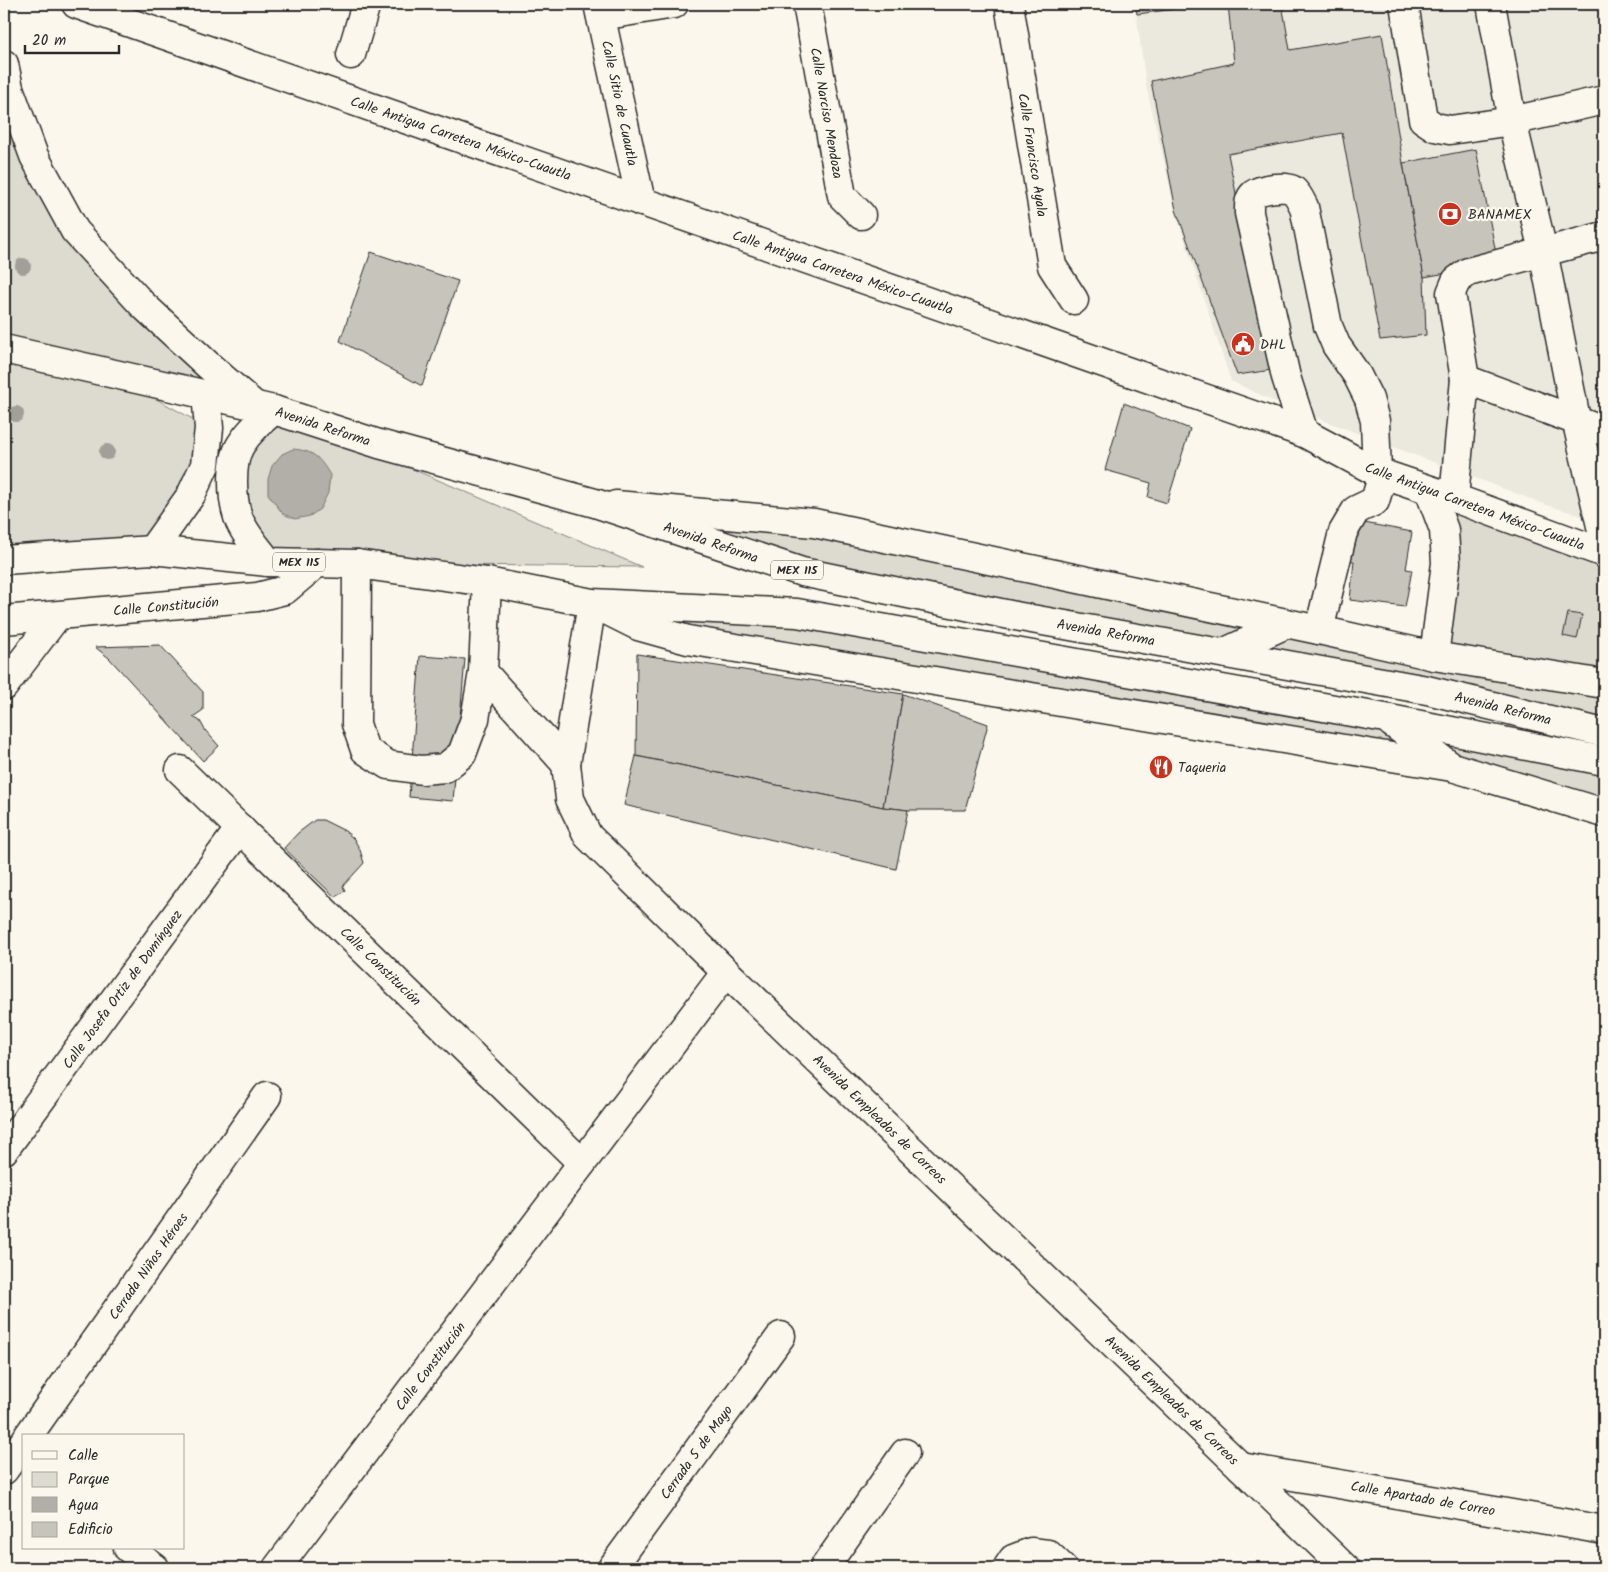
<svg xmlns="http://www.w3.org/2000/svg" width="1608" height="1572" font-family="Kalam,sans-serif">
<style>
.built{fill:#ebe8de}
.green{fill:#dddad0;stroke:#84827e}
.water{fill:#b1afa7;stroke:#7b7a75}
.building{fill:#c7c4bc;stroke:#2b2b2b}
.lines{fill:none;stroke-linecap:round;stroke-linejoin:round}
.minor-casing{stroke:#2b2b2b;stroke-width:31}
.major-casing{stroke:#2b2b2b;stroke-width:31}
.highway-casing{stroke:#2b2b2b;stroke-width:31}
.minor{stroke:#fbf7ec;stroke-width:28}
.major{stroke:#fbf7ec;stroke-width:28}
.highway{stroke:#fbf7ec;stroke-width:28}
.tree{fill:#a19f98}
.labels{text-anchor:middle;stroke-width:4.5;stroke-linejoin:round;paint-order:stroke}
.shield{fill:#fbf7ec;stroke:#696865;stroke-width:1}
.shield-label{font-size:12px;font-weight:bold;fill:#2b2b2b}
.street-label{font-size:14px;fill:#2b2b2b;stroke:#fbf7ec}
.poi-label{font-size:14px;fill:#2b2b2b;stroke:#fbf7ec;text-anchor:start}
</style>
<rect width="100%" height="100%" fill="#fbf7ec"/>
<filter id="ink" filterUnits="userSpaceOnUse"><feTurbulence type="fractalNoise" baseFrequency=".02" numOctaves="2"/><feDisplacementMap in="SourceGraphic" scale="10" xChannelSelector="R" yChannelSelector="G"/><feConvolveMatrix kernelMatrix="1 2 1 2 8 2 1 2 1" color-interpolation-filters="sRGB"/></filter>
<g filter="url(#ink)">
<polygon class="built" points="1135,4 1604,4 1604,523 1541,503 1275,402 1231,381 1177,217 1146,85"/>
<g class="green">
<polygon points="4,64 75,231 226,399 4,349"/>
<polygon points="4,356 151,396 209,428 152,550 4,560"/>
<polygon points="274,410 642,567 357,564 268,562 234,469"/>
<polygon points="1454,498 1604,553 1604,733 802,572 656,508 814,523 1434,656"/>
<polygon points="592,603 797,613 1604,761 1604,813 1452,767 688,640"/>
</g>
<path class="water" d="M293,449c21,2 26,8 37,26l-2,18 -8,16 -10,7 -15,3 -12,-5 -15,-20v-15l4,-13 10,-12z"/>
<g class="building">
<polygon points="1135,4 1214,4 1137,14"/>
<polygon points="1228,4 1282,4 1290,50 1382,34 1403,163 1424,277 1426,335 1380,340 1342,133 1228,154 1272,370 1237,375 1176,210 1151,81 1234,63"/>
<polygon points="1476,149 1498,264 1424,277 1403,163"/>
<polygon points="371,252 458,281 422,386 340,341"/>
<polygon points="1124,403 1190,429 1167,503 1148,497 1151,483 1105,470"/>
<polygon points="1354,521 1412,532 1406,569 1412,570 1405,607 1350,600 1354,561 1347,560"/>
<polygon points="1568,613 1582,615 1577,639 1563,636"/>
<polygon points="160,645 203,692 203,710 193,717 200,721 205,730 219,746 203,761 109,658 95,647"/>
<polygon points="637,654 903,694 883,807 636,756"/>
<polygon points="420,656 465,659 453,801 409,797"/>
<polygon points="903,694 988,724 965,810 908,810 883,807"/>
<polygon points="636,756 883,807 908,810 896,869 624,805"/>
<polygon points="315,820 323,820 345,831 354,839 360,850 364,863 343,886 345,891 335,897 284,848 298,833"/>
</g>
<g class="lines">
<g class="minor-casing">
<g id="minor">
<polyline points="76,4 1304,433 1377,472 1454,498 1604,553"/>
<polyline points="598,4 641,202"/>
<polyline points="807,4 842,196 861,215"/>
<polyline points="1009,4 1052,266 1074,300"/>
<polyline points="1404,4 1423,119 1435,127 1450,130 1512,121 1604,100"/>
<polyline points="1491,4 1512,121 1543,251 1576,419 1604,539"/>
<polyline points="601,16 674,4"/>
<polyline points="351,55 366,4"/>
<polyline points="1604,236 1468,272 1456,281 1451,293 1465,379 1604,431"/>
<path d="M1304,433l-18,-56 -37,-164c0,-6 -1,-14 5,-19 7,-5 31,-9 39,-4 5,4 8,11 11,17l24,119 8,19 21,30 12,24 6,22 2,51"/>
<polyline points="1429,490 1444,530 1446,563 1434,656"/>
<polyline points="1454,498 1465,379"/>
<polyline points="616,505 814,523 1319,630 1434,656 1604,684"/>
<polyline points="357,564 356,724 365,750 388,765 422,770 445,768 462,754 475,719 483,672 487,582"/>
<polyline points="4,620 257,597 285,590 317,563"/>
<polyline points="1319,630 1343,532 1356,510 1375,501 1383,474"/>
<polyline points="483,672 566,764"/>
<polyline points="4,686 57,616"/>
<polyline points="180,770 582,1163"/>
<polyline points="4,1150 240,828"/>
<polyline points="28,1436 267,1096"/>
<polyline points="1241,1467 1604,1530"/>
<polyline points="4,1470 24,1442"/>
<polyline points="128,1548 155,1568"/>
<polyline points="277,1568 726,972"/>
<polyline points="612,1568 781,1336"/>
<polyline points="824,1568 905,1453"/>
<polyline points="1007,1568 1013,1559 1031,1552 1048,1554 1063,1568"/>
<polyline points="1345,1568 1241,1467 726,972 588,836 570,799 566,764 592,603 638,626 688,640 1452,767 1604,813"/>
</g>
</g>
<g class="major-casing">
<g id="major">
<polyline points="4,349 274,410 379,444 595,503 802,572 1015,616 1427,690 1604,733"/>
<polyline points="152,550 191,495 205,465 209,428 206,394"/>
<polyline points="4,560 152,550 268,562 357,564 487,582 592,603 797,613 1385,718 1604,761"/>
<path d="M268,562c-10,-14 -24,-28 -30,-45 -6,-17 -8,-54 2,-71 9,-15 21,-25 34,-36"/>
<polyline points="1223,653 1286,624"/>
<polyline points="1392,723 1452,767"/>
</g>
</g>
<g class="highway-casing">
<polyline id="highway" points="4,64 9,88 34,156 75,231 142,304 209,366 254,405"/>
</g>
<use href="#minor" class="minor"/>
<use href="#major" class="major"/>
<use href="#highway" class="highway"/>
</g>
<g class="tree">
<circle cx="23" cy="266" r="8"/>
<circle cx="16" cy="414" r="8"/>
<circle cx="107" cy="452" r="8"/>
</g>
</g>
<defs>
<g id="bank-disc" transform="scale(1.25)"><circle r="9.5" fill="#c8321e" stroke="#fbf7ec"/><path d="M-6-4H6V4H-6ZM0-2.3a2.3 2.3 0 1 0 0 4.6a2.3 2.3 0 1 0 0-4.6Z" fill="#fff"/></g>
<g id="civic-disc" transform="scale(1.25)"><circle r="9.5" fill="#c8321e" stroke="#fbf7ec"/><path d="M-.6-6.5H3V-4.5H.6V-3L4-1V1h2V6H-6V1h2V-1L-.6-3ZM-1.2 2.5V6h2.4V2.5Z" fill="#fff"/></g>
<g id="restaurant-disc" transform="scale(1.25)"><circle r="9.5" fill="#c8321e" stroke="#fbf7ec"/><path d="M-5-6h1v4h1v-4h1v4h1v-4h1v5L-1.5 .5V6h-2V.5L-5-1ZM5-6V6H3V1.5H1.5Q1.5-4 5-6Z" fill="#fff"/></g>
</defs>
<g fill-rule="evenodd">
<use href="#bank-disc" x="1450" y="214"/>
<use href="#civic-disc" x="1243" y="344"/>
<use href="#restaurant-disc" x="1161" y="767"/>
</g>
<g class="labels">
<g class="shield">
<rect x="273" y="552.5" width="52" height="19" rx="4"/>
<rect x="771" y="560.5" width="52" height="19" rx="4"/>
</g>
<g class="shield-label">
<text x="299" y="566">MEX 115</text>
<text x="797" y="574">MEX 115</text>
</g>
<g class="street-label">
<text transform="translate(620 103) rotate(78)" y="5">Calle Sitio de Cuautla</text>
<text transform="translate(827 113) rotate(80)" y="5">Calle Narciso Mendoza</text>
<text transform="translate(461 138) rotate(19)" y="5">Calle Antigua Carretera México-Cuautla</text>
<text transform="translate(1033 155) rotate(81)" y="5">Calle Francisco Ayala</text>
<text transform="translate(843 272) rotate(19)" y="5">Calle Antigua Carretera México-Cuautla</text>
<text transform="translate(323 426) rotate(18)" y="5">Avenida Reforma</text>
<text transform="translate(1475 506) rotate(20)" y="5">Calle Antigua Carretera México-Cuautla</text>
<text transform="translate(711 542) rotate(19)" y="5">Avenida Reforma</text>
<text transform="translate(166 606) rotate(-5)" y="5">Calle Constitución</text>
<text transform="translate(1106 632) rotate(10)" y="5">Avenida Reforma</text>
<text transform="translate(1503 708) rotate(14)" y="5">Avenida Reforma</text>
<text transform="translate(381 966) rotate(44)" y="5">Calle Constitución</text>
<text transform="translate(122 989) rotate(-54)" y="5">Calle Josefa Ortiz de Domínguez</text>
<text transform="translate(880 1119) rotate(44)" y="5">Avenida Empleados de Correos</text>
<text transform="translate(148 1266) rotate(-55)" y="5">Cerrada Niños Héroes</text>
<text transform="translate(430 1366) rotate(-53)" y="5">Calle Constitución</text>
<text transform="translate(1172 1400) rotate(44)" y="5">Avenida Empleados de Correos</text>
<text transform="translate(696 1452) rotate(-54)" y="5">Cerrada 5 de Mayo</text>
<text transform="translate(1423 1498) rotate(10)" y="5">Calle Apartado de Correo</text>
</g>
<g class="poi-label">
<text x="1468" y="219">BANAMEX</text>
<text x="1260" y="349">DHL</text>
<text x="1178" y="772">Taqueria</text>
</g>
</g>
<rect width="1608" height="1572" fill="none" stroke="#fbf7ec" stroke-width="20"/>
<rect x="10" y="10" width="1588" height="1552" fill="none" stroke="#2b2b2b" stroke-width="2" filter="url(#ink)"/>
<rect x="22" y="1434" width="162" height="115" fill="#fbf7ec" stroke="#a8a59f"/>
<rect x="32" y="1451" width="25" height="8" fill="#fbf7ec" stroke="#a8a59f"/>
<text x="68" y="1460" font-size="15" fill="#2b2b2b">Calle</text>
<rect x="32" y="1472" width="25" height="15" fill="#dddad0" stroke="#a8a59f"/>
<text x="68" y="1484" font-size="15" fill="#2b2b2b">Parque</text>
<rect x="32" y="1497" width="25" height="15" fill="#b1afa7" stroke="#a8a59f"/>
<text x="68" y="1510" font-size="15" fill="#2b2b2b">Agua</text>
<rect x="32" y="1522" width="25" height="15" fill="#c7c4bc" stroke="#a8a59f"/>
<text x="68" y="1534" font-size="15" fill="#2b2b2b">Edificio</text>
<path d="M25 45v8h94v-8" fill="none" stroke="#2b2b2b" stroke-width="2.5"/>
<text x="32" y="45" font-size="15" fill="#2b2b2b" stroke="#fbf7ec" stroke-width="4" paint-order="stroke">20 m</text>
</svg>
